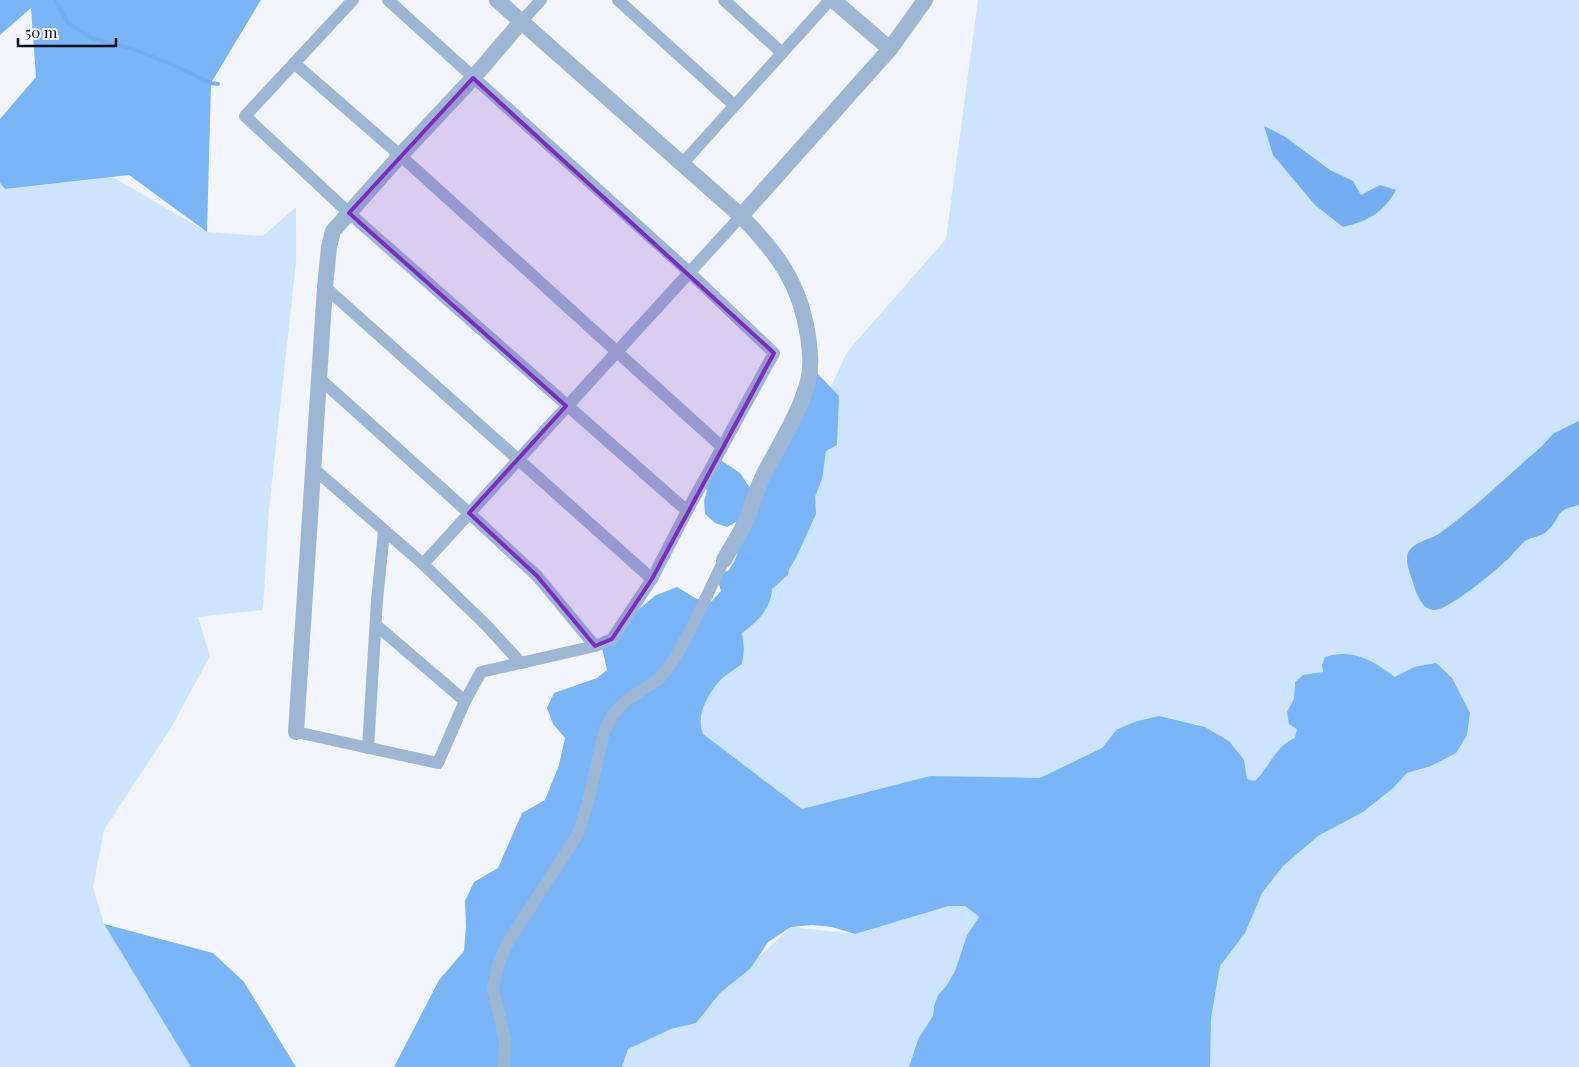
<svg xmlns="http://www.w3.org/2000/svg" width="1579" height="1067" font-family="'Playfair Display',serif">
<style>
.green{fill:#cde4fe}
.forest{fill:#7ab5f7}
.water{fill:#74aef0}
.lines{fill:none;stroke-linecap:round;stroke-linejoin:round}
.stream{stroke:#74aef0;stroke-width:4}
.minor{stroke:#9db6d4;stroke-width:12}
.tertiary{stroke:#9db6d4;stroke-width:16}
.marked{fill:#7b2cbf;fill-opacity:0.2;stroke:#7b2cbf;stroke-width:4;stroke-linejoin:round}
</style>
<rect width="100%" height="100%" fill="#f2f6fc"/>
<g class="green">
<polygon points="978,0 1579,0 1579,1067 1192,1067 1242,797 1198,724 1115,732 1066,797 793,826 670,738 847,352 946,239"/>
<polygon points="113,177 207,232 263,236 296,207 296,262 269,509 263,610 198,617 210,656 171,728 104,830 93,887 104,924 194,1067 0,1067 0,183 5,189"/>
<polygon points="949,906 965,906 979,917 967,935 955,971 947,985 938,995 934,1006 933,1016 918,1039 909,1067 620,1067 627,1049 720,993 791,927 855,934"/>
</g>
<g class="forest">
<polygon points="0,0 261,0 211,83 207,232 129,175 5,189 0,183 0,119 36,77 31,8 0,35"/>
<path d="M816,372l23,24 -2,49 -11,6 -4,28 -7,18 1,17 -20,44 -7,11 -1,6 -16,14c-1,20 -15,33 -30,44l2,16 -2,15c-8,6 -19,12 -25,20 -11,14 -21,32 -14,50l99,75 128,-33 110,2 62,-30 14,-18 18,-8 25,-6 46,11 24,14 15,19 3,19 8,2c14,-13 21,-36 40,-43l2,-9 -8,-5 -2,-12 7,-13 1,-17 8,-7 20,-3 -1,-7 3,-8c27,-9 49,4 70,20l19,-10 22,-4 16,15 18,35 -3,22 -11,18 -25,13 -24,7 -15,16 -29,23 -45,24 -35,30 -21,27 -17,40 -25,33 -9,52 -1,49h-301l9,-28 15,-23 1,-10 4,-11 9,-10 8,-14 12,-36 12,-18 -14,-11h-16l-94,28 -23,-7 -20,-2 -21,2 -23,15 -17,26 -31,25 -24,30 -25,6 -43,20 -6,18h-228l45,-87 25,-29 2,-25 -1,-25 9,-19 24,-14 24,-55 23,-13 14,-35 6,-27 -12,-14 -6,-16 7,-15 43,-15 10,-8 -5,-22 27,-33 10,-6 17,-14 21,-8 18,11 15,5 11,-12 -3,-10 2,-9 8,-1c17,-23 6,-25 8,-49l-9,5 -12,-4 -10,-9 -1,-13 3,-10 -4,-8 16,-24 21,14 8,12 8,8 20,-28 17,-28z"/>
<polygon points="104,924 213,953 244,982 296,1067 191,1067"/>
</g>
<g class="water">
<path d="M1264,126l20,10 46,34 23,11 8,14 19,-10 16,5c-13,23 -28,31 -53,37l-28,-22 -42,-50z"/>
<path d="M1579,421v84c-28,6 -16,13 -33,27 -6,5 -15,5 -21,9 -6,5 -10,11 -16,17 -11,11 -59,51 -74,52 -12,1 -18,-15 -21,-24 -2,-9 -10,-24 -6,-33 6,-12 22,-13 32,-20 34,-24 69,-59 101,-86l13,-14z"/>
</g>
<g class="lines">
<polyline class="stream" points="55,0 68,23 91,38 133,49 171,64 211,83 218,84"/>
<g class="minor">
<polyline points="388,0 689,272 774,353 687,511"/>
<polyline points="618,0 734,105"/>
<polyline points="724,0 782,53"/>
<polyline points="521,22 541,0"/>
<polyline points="294,63 401,156 722,447"/>
<polyline points="682,164 830,0"/>
<polyline points="325,287 652,579"/>
<polyline points="319,378 469,513 537,576 595,646"/>
<polyline points="313,468 423,564 741,216"/>
<polyline points="423,564 486,625 521,663"/>
<polyline points="376,625 465,701"/>
<polyline points="296,732 438,763 465,701 481,672 595,646 612,639 652,579 687,511 349,213 245,116 353,0"/>
<polyline points="368,748 377,600 384,532"/>
<polyline points="504,1067 505,1040 493,989 498,965 508,942 578,834 588,802 604,732 612,715 627,700 660,678 675,658 690,631 724,560"/>
</g>
<g class="tertiary">
<path d="M497,0l244,216c36,37 59,67 67,120 2,15 4,30 0,45 -9,34 -28,62 -44,93 -9,17 -12,36 -21,53 -6,11 -13,22 -19,33"/>
<polyline points="833,0 890,49"/>
<polyline points="741,216 890,49 925,0"/>
<polyline points="296,732 325,287 329,247 333,231 397,159 473,78 521,22"/>
</g>
</g>
<path class="marked" d="M473,78l301,275 -122,226 -40,60 -17,7 -58,-70 -68,-63 97,-107 -217,-193z"/>
<path d="M18 38v8h98v-8" fill="none" stroke="#060d15" stroke-width="2.5"/>
<text x="25" y="38" font-size="15" fill="#060d15" stroke="#f2f6fc" stroke-width="4" paint-order="stroke">50 m</text>
</svg>
